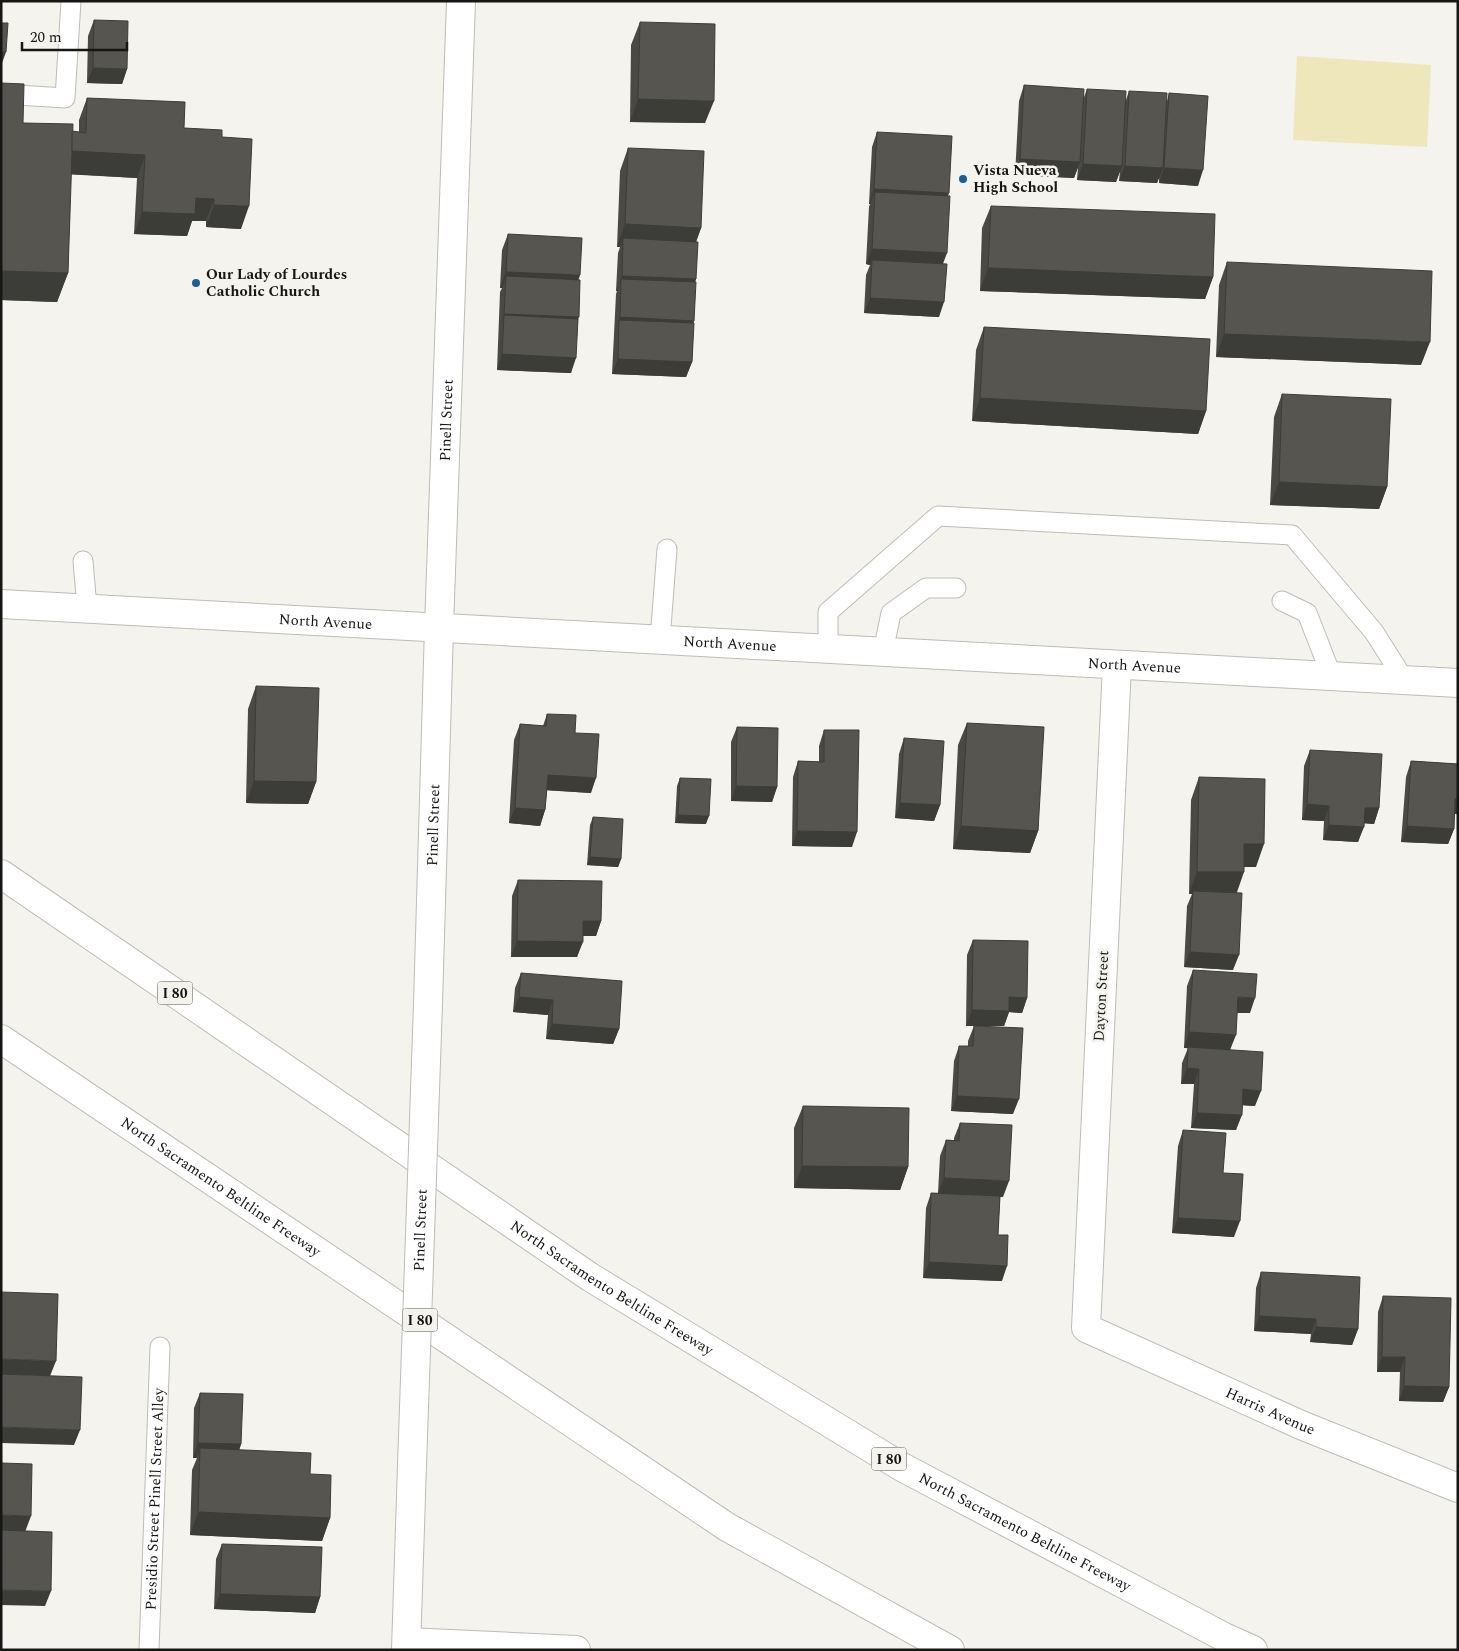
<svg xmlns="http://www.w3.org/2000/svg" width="1459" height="1651" font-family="Spectral,serif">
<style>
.grass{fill:#efe7bc}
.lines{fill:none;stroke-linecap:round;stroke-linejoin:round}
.service-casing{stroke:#bdbcb6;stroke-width:21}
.minor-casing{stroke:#bdbcb6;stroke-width:30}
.tertiary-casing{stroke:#bdbcb6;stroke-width:30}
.motorway-casing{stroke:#bdbcb6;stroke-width:30}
.service{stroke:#fff;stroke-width:19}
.minor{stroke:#fff;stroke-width:28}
.tertiary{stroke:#fff;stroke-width:28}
.motorway{stroke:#fff;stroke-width:28}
.tertiary-bridge-casing{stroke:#bdbcb6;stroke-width:30;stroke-linecap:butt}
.tertiary-bridge{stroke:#fff;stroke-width:28}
.wall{fill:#4a4945}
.shaded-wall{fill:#3c3c38}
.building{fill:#565550;stroke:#3c3c38}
.poi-dot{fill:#1e5e94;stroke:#f4f3ed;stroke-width:2}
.labels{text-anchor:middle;stroke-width:5;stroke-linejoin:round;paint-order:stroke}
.shield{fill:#f4f3ed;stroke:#595855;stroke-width:1}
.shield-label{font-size:14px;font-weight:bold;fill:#161614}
.poi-label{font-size:15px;font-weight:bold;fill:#161614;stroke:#f4f3ed;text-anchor:start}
.street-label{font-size:15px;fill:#161614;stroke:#f4f3ed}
</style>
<rect width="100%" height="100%" fill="#f4f3ed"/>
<polygon class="grass" points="1297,56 1431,65 1427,147 1293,140"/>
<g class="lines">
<g class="service-casing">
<g id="service">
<polyline points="1,94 65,98 71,1"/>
<polyline points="83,561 87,608"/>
<polyline points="1282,601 1307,613 1332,677"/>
<polyline points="660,640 667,549"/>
<polyline points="828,649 828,612 938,516 1292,535 1374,632 1405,681"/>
<polyline points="883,652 891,613 926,588 956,588"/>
<path id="s1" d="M149,1650l11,-303"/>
</g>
</g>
<g class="minor-casing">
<g id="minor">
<path id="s2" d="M1117,665l-31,663 215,97 157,63"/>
<polyline points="407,1642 576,1650"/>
</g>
</g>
<g class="tertiary-casing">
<g id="tertiary">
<path id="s3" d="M1,604l1457,79"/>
<path id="s4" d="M428,1004l11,-376 22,-627"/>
<polyline points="406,1650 412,1465"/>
</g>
</g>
<g class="motorway-casing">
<g id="motorway">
<path id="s5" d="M1,874l589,403 312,190 322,170 29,13"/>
<path id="s6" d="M1,1039l726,488 223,123"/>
</g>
</g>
<use href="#service" class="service"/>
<use href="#minor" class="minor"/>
<use href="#tertiary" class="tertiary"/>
<use href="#motorway" class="motorway"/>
<g class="tertiary-bridge-casing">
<g id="tertiary-bridge">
<path id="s7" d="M412,1465l16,-461"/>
</g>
</g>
<use href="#tertiary-bridge" class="tertiary-bridge"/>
</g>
<g class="wall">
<polygon points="94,20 127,69 122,84 87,83 88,36"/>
<polygon points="640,22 705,123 630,122 631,45"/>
<polygon points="1024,85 1083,100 1087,89 1125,103 1129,91 1167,101 1169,93 1198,186 1159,183 1159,177 1157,183 1119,181 1120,171 1116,182 1077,180 1078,167 1074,178 1015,175 1019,101"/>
<polygon points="87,98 184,128 222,137 241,229 206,227 206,221 192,221 187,236 134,234 137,178 71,174 68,273 57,302 1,300 23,123 79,132 79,120"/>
<polygon points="877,132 948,196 939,317 864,313 866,275 870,265 866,264 869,207 870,204 869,204 872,147"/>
<polygon points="628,148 701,228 696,242 696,279 695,282 692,362 686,377 612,374 616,294 617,291 616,291 618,253 620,247 617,247 620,171"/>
<polygon points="991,206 1213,277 1205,299 980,291 982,228"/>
<polygon points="508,234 579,280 578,320 571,373 497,370 500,292 502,288 500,288 502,250"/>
<polygon points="1227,262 1421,365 1216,357 1219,285"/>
<polygon points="984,327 1206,411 1198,434 972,421 976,350"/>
<polygon points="1282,394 1387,487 1379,509 1270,505 1274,417"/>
<polygon points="256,686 316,782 308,804 246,803 248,709"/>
<polygon points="547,714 575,733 591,793 547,790 545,810 540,826 509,823 514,740 520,724 543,726"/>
<polygon points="967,723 1038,831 1030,853 953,849 958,745"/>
<polygon points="737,727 777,787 772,802 731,801 731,742"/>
<polygon points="824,730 852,847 792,846 793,777 798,761 819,762 819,746"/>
<polygon points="904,738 940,805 934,821 895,818 899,754"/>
<polygon points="1310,750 1379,808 1374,824 1364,823 1358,842 1323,840 1324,821 1302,820 1304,766"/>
<polygon points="1411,761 1458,764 1458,814 1454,814 1454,829 1448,844 1401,842 1406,777"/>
<polygon points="1199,777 1256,867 1244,867 1236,893 1233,970 1184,967 1187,906 1192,894 1189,894 1191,800"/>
<polygon points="680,778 706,824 675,823 677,786"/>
<polygon points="593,817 621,859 618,867 587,865 590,825"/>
<polygon points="518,880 601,921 596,936 583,936 577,957 511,957 512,896"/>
<polygon points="973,940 1027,998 1022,1013 1009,1012 1004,1026 966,1026 967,955"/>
<polygon points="1193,970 1250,1013 1237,1013 1230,1050 1255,1106 1242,1105 1236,1130 1191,1128 1194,1084 1181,1084 1182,1063 1188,1048 1184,1048 1187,986"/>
<polygon points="521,973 619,1029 613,1044 546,1039 548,1015 513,1012 515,988"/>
<polygon points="974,1026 1013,1114 951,1111 954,1061 959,1046 968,1046 968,1041"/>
<polygon points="803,1106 908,1167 900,1190 794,1188 794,1128"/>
<polygon points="960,1123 1003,1197 1000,1197 998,1235 1002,1281 923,1278 926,1208 931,1193 938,1193 940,1156 946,1140 954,1140 954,1138"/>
<polygon points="1183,1130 1223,1173 1234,1237 1172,1233 1178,1146"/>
<polygon points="1261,1272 1358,1329 1352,1345 1310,1342 1311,1334 1254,1331 1256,1288"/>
<polygon points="1383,1296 1449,1387 1443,1402 1399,1401 1400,1372 1377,1372 1378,1312"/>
<polygon points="200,1393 241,1444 239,1450 310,1474 330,1518 322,1541 190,1535 192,1470 197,1458 193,1458 194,1408"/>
<polygon points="222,1544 320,1597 315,1613 214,1609 216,1559"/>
</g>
<g class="shaded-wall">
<polygon points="1,52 6,52 1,66"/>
<polygon points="93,68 127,69 122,84 87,83"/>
<polygon points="638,99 714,101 705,123 630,122"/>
<polygon points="71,151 145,155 137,178 63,174"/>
<polygon points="1020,159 1080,162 1074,178 1015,175"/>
<polygon points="1083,164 1122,166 1116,182 1077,180"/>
<polygon points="1125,166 1163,168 1157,183 1119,181"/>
<polygon points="1164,168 1203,170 1198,186 1159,183"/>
<polygon points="874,189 949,193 944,208 875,192 870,204 869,204"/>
<polygon points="196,198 214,199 206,221 192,221 187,236 134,234 142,212"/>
<polygon points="214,205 249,206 241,229 206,227"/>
<polygon points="625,224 701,228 693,250 623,238 620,247 617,247"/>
<polygon points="872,249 947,253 941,269 872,260 870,265 866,264"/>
<polygon points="988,268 1213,277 1205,299 980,291"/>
<polygon points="1,271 68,273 57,302 1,300"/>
<polygon points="506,272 580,275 575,291 506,276 502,288 500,288"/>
<polygon points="622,276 696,279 691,294 621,279 617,291 616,291"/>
<polygon points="870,298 944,302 939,317 864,313"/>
<polygon points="504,314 579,317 573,333 504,315 499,329"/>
<polygon points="620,317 694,321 688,336 619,320 614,332"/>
<polygon points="1224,334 1430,342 1421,365 1216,357"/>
<polygon points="502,354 576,358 571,373 497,370"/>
<polygon points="618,359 692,362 686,377 612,374"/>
<polygon points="980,398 1206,411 1198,434 972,421"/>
<polygon points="1279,482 1387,487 1379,509 1270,505"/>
<polygon points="548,775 596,778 591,793 542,790"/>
<polygon points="254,781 316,782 308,804 246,803"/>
<polygon points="736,786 777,787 772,802 731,801"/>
<polygon points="1455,799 1458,799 1458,814 1449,814"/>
<polygon points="900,803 940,805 934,821 895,818"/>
<polygon points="1307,804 1329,806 1324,821 1302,820"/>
<polygon points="515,808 545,810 540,826 509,823"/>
<polygon points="1365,808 1379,808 1374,824 1359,823"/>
<polygon points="678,815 709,816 706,824 675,823"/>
<polygon points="1329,825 1364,827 1358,842 1323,840"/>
<polygon points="961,826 1038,831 1030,853 953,849"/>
<polygon points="1407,826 1454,829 1448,844 1401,842"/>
<polygon points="797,831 857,832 852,847 792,846"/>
<polygon points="1244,844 1264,844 1256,867 1236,867"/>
<polygon points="590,857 621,859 618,867 587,865"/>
<polygon points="1197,872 1244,872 1236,895 1193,891 1192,894 1189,894"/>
<polygon points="583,921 601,921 596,936 577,936"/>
<polygon points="517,941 583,942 577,957 511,957"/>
<polygon points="1190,952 1239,955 1233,970 1184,967"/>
<polygon points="519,997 553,1000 548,1015 513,1012"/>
<polygon points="1009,997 1027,998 1022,1013 1009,1012 1004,1026 966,1026 972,1010"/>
<polygon points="1238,997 1255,998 1250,1013 1233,1013"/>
<polygon points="552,1024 619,1029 613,1044 546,1039"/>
<polygon points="1189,1032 1236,1035 1230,1050 1184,1048"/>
<polygon points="1187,1068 1199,1069 1194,1084 1181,1084"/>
<polygon points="1243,1089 1261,1091 1255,1106 1238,1105"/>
<polygon points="957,1096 1019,1099 1013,1114 951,1111"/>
<polygon points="1197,1113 1242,1115 1236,1130 1191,1128"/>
<polygon points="802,1166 908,1167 900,1190 794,1188"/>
<polygon points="944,1178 1009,1181 1003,1197 938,1193"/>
<polygon points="1178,1218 1240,1221 1234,1237 1172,1233"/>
<polygon points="929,1262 1007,1266 1002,1281 923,1278"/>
<polygon points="1259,1316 1316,1319 1311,1334 1254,1331"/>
<polygon points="1316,1327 1358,1329 1352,1345 1310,1342"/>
<polygon points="1382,1357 1405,1357 1400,1372 1377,1372"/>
<polygon points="1,1359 56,1361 50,1376 1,1375"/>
<polygon points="1404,1386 1449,1387 1443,1402 1399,1401"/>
<polygon points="1,1427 80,1430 74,1445 1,1443"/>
<polygon points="198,1443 241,1444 236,1460 200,1448 197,1458 193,1458"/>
<polygon points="198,1512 330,1518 322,1541 190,1535"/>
<polygon points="1,1515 31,1516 25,1532 1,1531"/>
<polygon points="1,1590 51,1591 45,1606 1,1605"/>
<polygon points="220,1594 320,1597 315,1613 214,1609"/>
</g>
<g class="building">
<polygon points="94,20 128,21 127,69 93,68"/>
<polygon points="640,22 715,24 714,101 638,99"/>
<polygon points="1,23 8,23 6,52 1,52"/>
<polygon points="1,83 24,84 23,123 73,124 68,273 1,271"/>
<polygon points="1024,85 1084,89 1080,162 1020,159"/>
<polygon points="1087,89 1126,91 1122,166 1083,164"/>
<polygon points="1129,91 1167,93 1163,168 1125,166"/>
<polygon points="1169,93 1208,96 1203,170 1164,168"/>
<polygon points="87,98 185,102 184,128 222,130 222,137 252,139 249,206 214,205 214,199 196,198 195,214 142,212 145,155 72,151 72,131 86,133"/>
<polygon points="877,132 952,136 949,193 874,189"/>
<polygon points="628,148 704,151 701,228 625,224"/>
<polygon points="875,192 950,196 947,253 872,249"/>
<polygon points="991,206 1215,214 1213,277 988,268"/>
<polygon points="508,234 582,238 580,275 506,272"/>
<polygon points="623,238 698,242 696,279 622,276"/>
<polygon points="872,260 947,264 944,302 870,298"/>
<polygon points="1227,262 1432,271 1430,342 1224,334"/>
<polygon points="506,276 580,280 579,317 504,314"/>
<polygon points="621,279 696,282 694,321 620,317"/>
<polygon points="504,315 578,319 576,358 502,354"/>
<polygon points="619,320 694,323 692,362 618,359"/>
<polygon points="984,327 1210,339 1206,411 980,398"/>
<polygon points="1282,394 1391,399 1387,487 1279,482"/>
<polygon points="256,686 319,688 316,782 254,781"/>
<polygon points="547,714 576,715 575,733 599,734 596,778 548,775 545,810 515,808 520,724 546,726"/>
<polygon points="967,723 1044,727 1038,831 961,826"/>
<polygon points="737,727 778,728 777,787 736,786"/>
<polygon points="824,730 859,730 857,832 797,831 798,761 824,762"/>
<polygon points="904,738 944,741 940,805 900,803"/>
<polygon points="1310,750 1382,754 1379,808 1365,808 1364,827 1329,825 1329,806 1307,804"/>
<polygon points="1411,761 1458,764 1458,799 1455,799 1454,829 1407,826"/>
<polygon points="1199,777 1265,779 1264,844 1244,844 1244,872 1197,872"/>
<polygon points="680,778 711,779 709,816 678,815"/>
<polygon points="593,817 623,819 621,859 590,857"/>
<polygon points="518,880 602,881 601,921 583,921 583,942 517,941"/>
<polygon points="1193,891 1242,893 1239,955 1190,952"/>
<polygon points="973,940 1028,941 1027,998 1009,997 1009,1011 972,1010"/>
<polygon points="1193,970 1257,974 1255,998 1238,997 1236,1035 1189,1032"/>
<polygon points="521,973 622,981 619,1029 552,1024 553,1000 519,997"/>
<polygon points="974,1026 1023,1028 1019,1099 957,1096 959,1046 973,1046"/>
<polygon points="1188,1047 1263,1052 1261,1091 1243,1089 1242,1115 1197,1113 1199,1069 1187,1068"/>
<polygon points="803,1106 909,1108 908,1167 802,1166"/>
<polygon points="960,1123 1012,1125 1009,1181 944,1178 946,1140 959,1141"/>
<polygon points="1183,1130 1226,1133 1223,1173 1243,1174 1240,1221 1178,1218"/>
<polygon points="931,1193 1000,1196 998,1235 1008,1235 1007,1266 929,1262"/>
<polygon points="1261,1272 1360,1277 1358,1329 1316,1327 1316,1319 1259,1316"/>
<polygon points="1,1292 58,1294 56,1361 1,1359"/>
<polygon points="1383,1296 1451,1298 1449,1387 1404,1386 1405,1357 1382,1357"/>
<polygon points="1,1374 82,1377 80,1430 1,1427"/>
<polygon points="200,1393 243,1394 241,1444 198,1443"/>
<polygon points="200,1448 311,1453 310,1474 331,1475 330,1518 198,1512"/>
<polygon points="1,1463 32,1464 31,1516 1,1515"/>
<polygon points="1,1530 52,1532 51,1591 1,1590"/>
<polygon points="222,1544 322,1547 320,1597 220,1594"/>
</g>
<g class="poi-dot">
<circle cx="963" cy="179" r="5"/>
<circle cx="196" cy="283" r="5"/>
</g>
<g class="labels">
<g class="shield">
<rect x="157.5" y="981.5" width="35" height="23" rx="4"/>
<rect x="402.5" y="1308.5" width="35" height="23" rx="4"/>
<rect x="871.5" y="1447.5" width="35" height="23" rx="4"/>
</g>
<g class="shield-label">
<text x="175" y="998">I 80</text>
<text x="420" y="1325">I 80</text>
<text x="889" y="1464">I 80</text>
</g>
<g class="poi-label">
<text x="973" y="175">Vista Nueva<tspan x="973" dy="17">High School</tspan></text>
<text x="206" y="279">Our Lady of Lourdes<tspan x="206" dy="17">Catholic Church</tspan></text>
</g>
<g class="street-label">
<text dy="5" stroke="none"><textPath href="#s4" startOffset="584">Pinell Street</textPath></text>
<text dy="5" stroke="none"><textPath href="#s3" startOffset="325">North Avenue</textPath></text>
<text dy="5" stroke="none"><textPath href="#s3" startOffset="730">North Avenue</textPath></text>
<text dy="5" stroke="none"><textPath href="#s3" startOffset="1135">North Avenue</textPath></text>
<text dy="5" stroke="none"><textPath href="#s4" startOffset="179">Pinell Street</textPath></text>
<text transform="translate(1101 996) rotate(-87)" y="5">Dayton Street</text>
<text dy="5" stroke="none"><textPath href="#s6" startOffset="265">North Sacramento Beltline Freeway</textPath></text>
<text dy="5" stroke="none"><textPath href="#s7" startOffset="235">Pinell Street</textPath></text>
<text dy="5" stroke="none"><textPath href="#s5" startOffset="738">North Sacramento Beltline Freeway</textPath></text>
<text dy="5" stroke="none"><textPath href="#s2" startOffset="866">Harris Avenue</textPath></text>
<text dy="5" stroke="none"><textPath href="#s1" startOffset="151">Presidio Street Pinell Street Alley</textPath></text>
<text dy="5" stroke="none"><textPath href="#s5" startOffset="1218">North Sacramento Beltline Freeway</textPath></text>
</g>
</g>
<rect width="1459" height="1651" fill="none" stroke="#161614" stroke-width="5"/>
<path d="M22 42v8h105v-8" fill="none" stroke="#161614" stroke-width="2.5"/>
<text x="30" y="42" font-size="15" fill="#161614" stroke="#f4f3ed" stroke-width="4" paint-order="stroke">20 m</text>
</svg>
